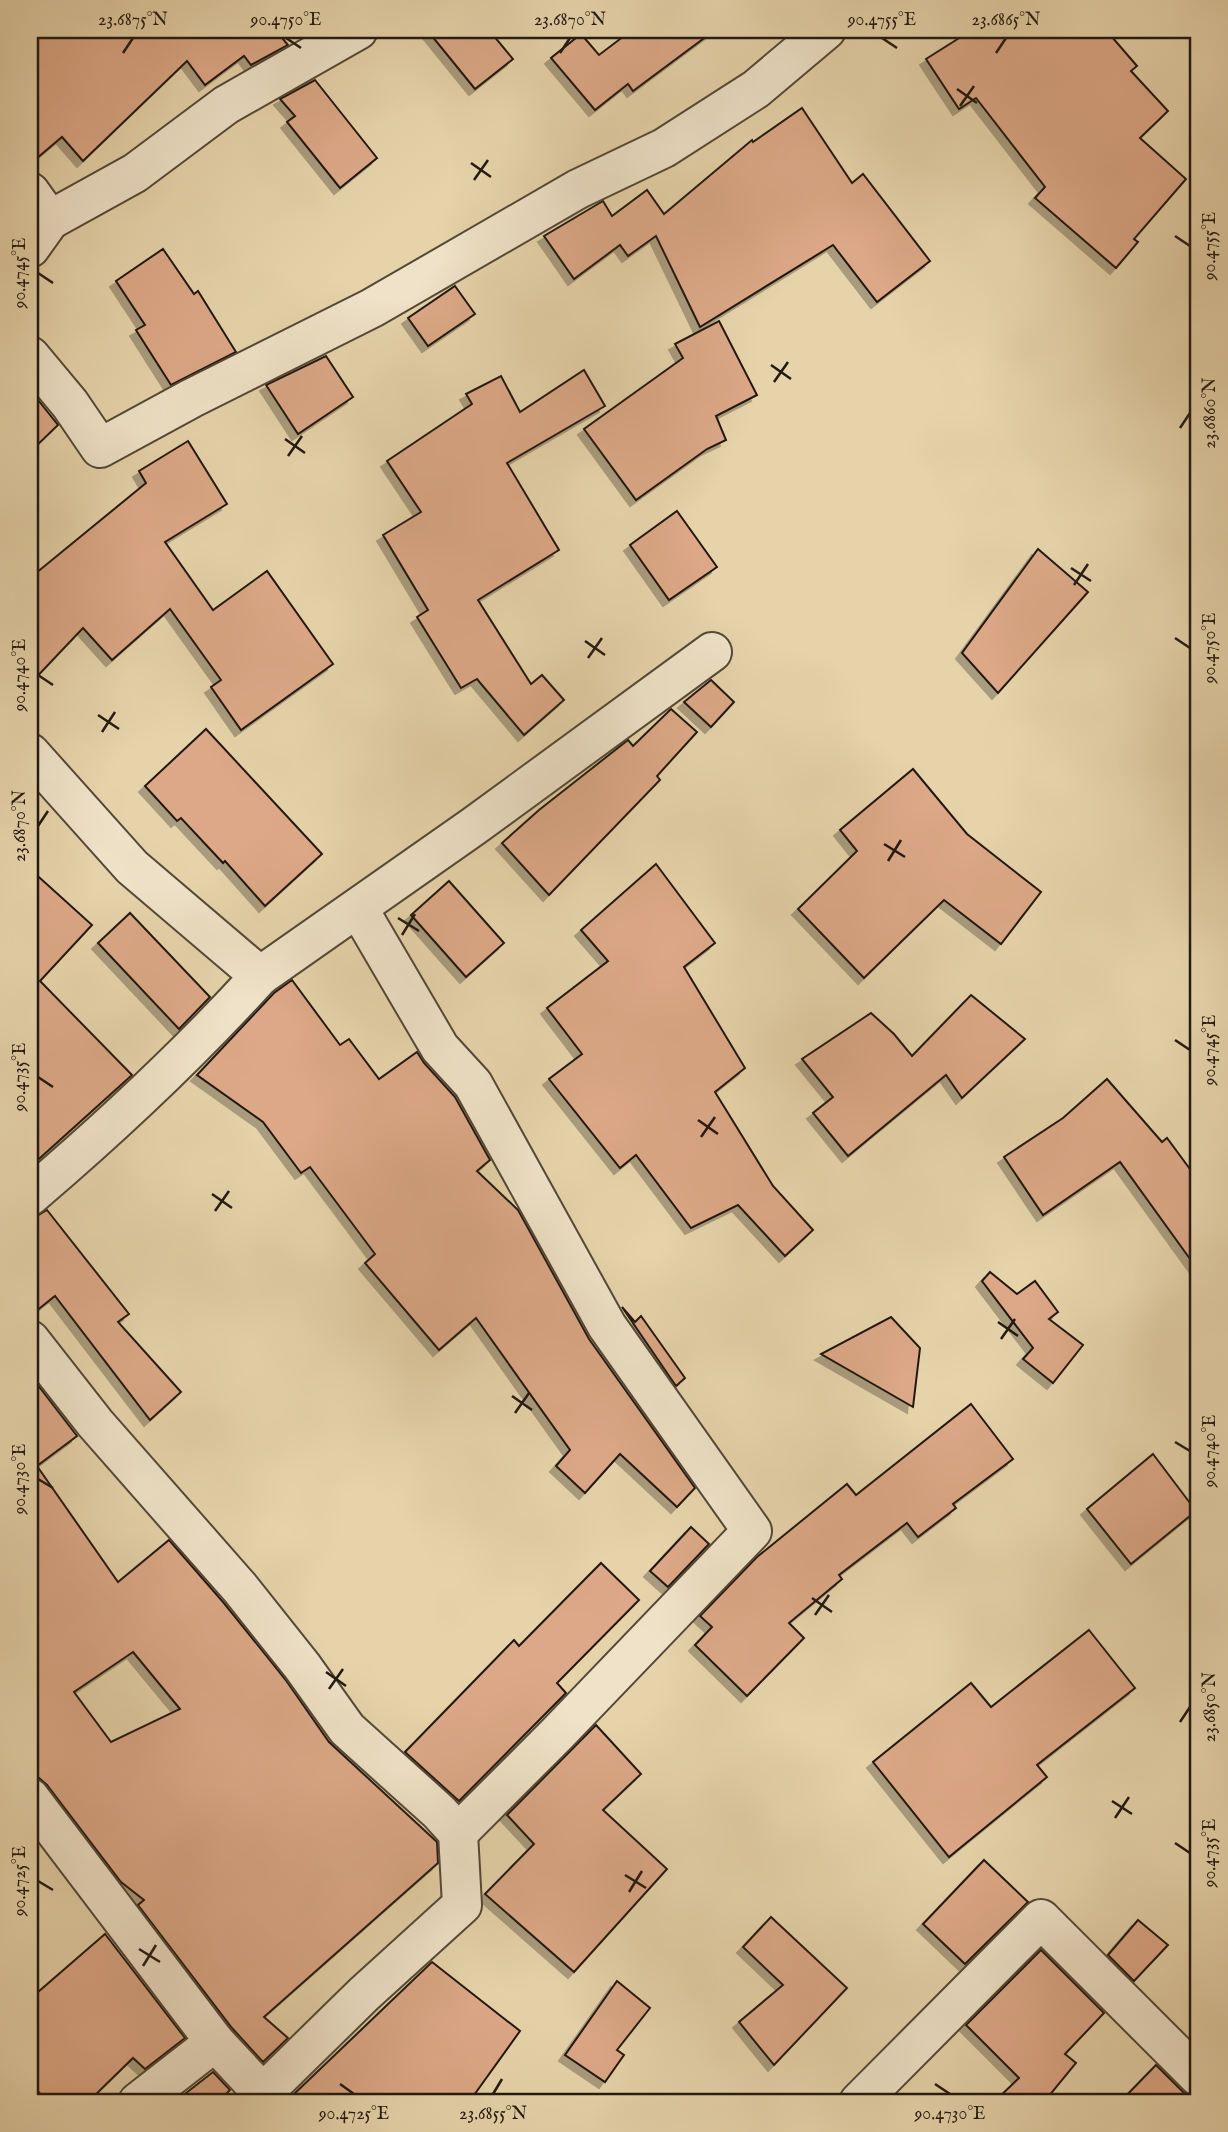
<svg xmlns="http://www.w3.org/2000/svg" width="1228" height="2132" font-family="'IM FELL English',serif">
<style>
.building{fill:#dca887;stroke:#221911;stroke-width:2;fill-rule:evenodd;filter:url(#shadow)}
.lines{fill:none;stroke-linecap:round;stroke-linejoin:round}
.minor-casing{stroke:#534837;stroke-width:42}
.minor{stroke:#efe2c8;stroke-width:38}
.ticks{fill:none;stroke:#221911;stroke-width:2.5}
.neatline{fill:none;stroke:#221911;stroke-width:2.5}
.ticks-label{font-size:18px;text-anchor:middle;fill:#221911}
</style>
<defs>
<filter id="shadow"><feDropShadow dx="-6" dy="6" stdDeviation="0" flood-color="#0004"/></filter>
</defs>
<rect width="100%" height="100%" fill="#e6d3aa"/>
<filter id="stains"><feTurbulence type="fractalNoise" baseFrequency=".00286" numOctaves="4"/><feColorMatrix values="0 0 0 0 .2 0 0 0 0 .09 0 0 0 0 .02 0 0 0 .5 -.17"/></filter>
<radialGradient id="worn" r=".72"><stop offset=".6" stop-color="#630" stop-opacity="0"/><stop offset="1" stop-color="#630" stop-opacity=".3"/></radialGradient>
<g class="building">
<polygon points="30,30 280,30 277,32 288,45 251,65 244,56 205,85 187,61 83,161 62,137 30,164"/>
<polygon points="427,30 489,30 513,59 475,89"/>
<polygon points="632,30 715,30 633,91 628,84 595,110 551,58 581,34 599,55"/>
<polygon points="972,30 1106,30 1137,66 1131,71 1168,111 1140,138 1186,179 1134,239 1138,242 1116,268 1035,198 1045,187 976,98 959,109 926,59"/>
<polygon points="315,80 377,158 340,188 287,122 295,116 280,99"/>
<polygon points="802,108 852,183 863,174 930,261 877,302 833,245 700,327 656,236 628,256 620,245 574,279 544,236 603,201 612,216 647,190 664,214 752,140 753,142"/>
<polygon points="163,249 194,294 198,291 236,352 171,385 136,330 145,325 116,281"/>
<polygon points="455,286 475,314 428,346 408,318"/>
<polygon points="719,321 757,395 716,416 726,440 707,449 636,500 584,429 683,358 675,344"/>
<polygon points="326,356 353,397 298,434 266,385"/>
<polygon points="584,370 605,406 507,463 559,550 478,600 531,684 542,675 564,700 524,735 477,679 461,688 417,617 428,610 383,535 421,512 387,461 472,404 466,394 501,376 520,412"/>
<polygon points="30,390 58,425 30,452"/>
<polygon points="188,441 227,504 165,542 213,610 267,571 333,664 241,730 211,687 221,680 170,609 112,660 83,628 30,684 30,578 146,483 139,471"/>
<polygon points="677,511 717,567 669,600 630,545"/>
<polygon points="1038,549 1088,592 998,693 962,653"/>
<polygon points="711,680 734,702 711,727 684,702"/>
<polygon points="671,709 697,732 657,776 660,780 549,895 502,843 539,810 628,740 633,746"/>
<polygon points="206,729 322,854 265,906 225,861 223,863 181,818 177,821 145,786"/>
<polygon points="913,769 967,834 1041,892 1001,944 944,900 864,978 798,909 857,851 840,830"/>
<polygon points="656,864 715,943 684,967 745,1068 715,1092 773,1186 813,1230 785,1256 738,1205 691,1228 636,1155 620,1168 549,1079 582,1054 547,1008 608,961 581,930"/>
<polygon points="30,869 92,925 40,981 132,1075 30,1167"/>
<polygon points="449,881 504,943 466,977 411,915"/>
<polygon points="130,913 210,997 179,1029 98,943"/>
<polygon points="292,980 340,1045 349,1039 379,1079 417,1052 424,1063 455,1097 490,1160 477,1171 518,1210 589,1339 695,1488 677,1507 620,1454 585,1493 556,1466 570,1450 476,1318 439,1350 365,1263 375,1254 310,1167 301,1173 263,1122 197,1075 274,993"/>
<polygon points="971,995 1025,1039 962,1098 946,1075 848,1156 813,1113 833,1097 802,1059 871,1013 894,1034 912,1056"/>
<polygon points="1107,1079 1162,1142 1167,1138 1198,1180 1198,1270 1120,1162 1043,1215 1004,1157 1063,1118"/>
<polygon points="47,1210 129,1314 118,1322 181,1392 150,1420 55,1296 30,1316 30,1217 35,1217"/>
<polygon points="990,1272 1017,1294 1035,1281 1058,1312 1049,1319 1083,1345 1053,1383 1023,1359 1033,1348 982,1281"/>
<polygon points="622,1307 635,1322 641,1316 685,1378 676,1386"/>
<polygon points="891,1317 920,1348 913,1407 821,1354"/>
<path d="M30,1375l47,61 -40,30 81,116 51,-42 54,62 62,77 44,63 108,100 1,21 -174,154 24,21 -25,24 -31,-34 -94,-123 6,-5 -23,-18 -74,-97 -8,-7 -9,-1zM133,1652l47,57 -69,33 -37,-50z"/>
<polygon points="971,1404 1013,1459 953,1504 956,1508 918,1537 907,1523 839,1575 842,1579 789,1623 804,1638 747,1696 695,1645 712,1627 700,1616 757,1557 847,1484 856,1495"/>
<polygon points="1153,1454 1196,1511 1131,1564 1087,1509"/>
<polygon points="691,1527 709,1544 668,1587 650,1571"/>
<polygon points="601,1563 639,1600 557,1683 566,1693 459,1801 405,1752 514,1640 519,1646"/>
<polygon points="1089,1630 1135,1688 1037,1765 1047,1777 949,1857 873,1762 971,1683 991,1707"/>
<polygon points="596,1725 641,1774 603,1810 667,1869 574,1972 485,1894 534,1844 507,1815"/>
<polygon points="984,1860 1028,1902 965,1964 923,1924"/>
<polygon points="771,1917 847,1988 774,2065 739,2022 783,1985 743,1947"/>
<polygon points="1138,1920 1168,1945 1134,1981 1108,1955"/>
<polygon points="105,1934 185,2038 145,2069 133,2058 88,2102 48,2102 30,2083 30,1999"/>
<polygon points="1041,1950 1104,2013 1065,2054 1076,2063 1044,2102 994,2102 1019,2078 966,2025"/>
<polygon points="432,1962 520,2031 469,2102 292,2102 292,2096"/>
<polygon points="617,1981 650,2008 617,2050 624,2055 605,2082 565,2055"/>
<polygon points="1156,2065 1183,2092 1192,2097 1198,2097 1198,2102 1120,2102"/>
<polygon points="213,2072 230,2090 218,2102 187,2102 181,2097"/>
</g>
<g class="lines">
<g class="minor-casing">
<g id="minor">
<polyline points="30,192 50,220 30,248"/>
<polyline points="50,220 135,173 226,105 358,30"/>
<polyline points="30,356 70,404 100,448 192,398 372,308 578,189 664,148 756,89 826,30"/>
<path d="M30,753l102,114 128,109c-72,79 -149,151 -230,220"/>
<polyline points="358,908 440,1048 473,1084 607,1326 752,1531 557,1734 458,1833"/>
<polyline points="260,976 474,826 712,652"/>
<polyline points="30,1340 95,1423 240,1588 302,1666 347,1729 439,1812 458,1833 462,1905 364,1994 262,2094"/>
<polyline points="30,1798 215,2042 271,2102"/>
<polyline points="138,2102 215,2042"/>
<polyline points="859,2102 1041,1919 1198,2076"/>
</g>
</g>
<use href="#minor" class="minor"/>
</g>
<path class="ticks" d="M286,38l15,10M882,38l15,10M123,53l10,-15M560,53l10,-15M996,53l10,-15M957,89l20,14M960,106l14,-20M471,163l20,14M474,180l14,-20M1175,236l15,10M38,273l15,10M771,365l20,14M774,382l14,-20M1180,428l10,-15M285,439l20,14M288,456l14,-20M1071,568l20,13M1074,585l14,-21M1175,638l15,10M585,641l20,14M588,658l14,-20M38,675l15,10M98,715l21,14M102,732l13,-20M38,826l10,-15M884,844l21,13M888,861l13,-21M398,918l21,13M402,935l13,-21M1175,1040l15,10M38,1077l15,10M698,1120l20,14M701,1137l14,-20M212,1194l20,14M215,1211l14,-20M998,1322l20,14M1001,1339l14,-20M512,1396l20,14M515,1413l14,-20M1175,1442l15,9M38,1479l15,9M812,1598l20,14M815,1615l14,-20M326,1672l20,14M329,1689l14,-20M1180,1722l10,-15M1112,1801l20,13M1115,1818l14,-21M1175,1843l15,10M625,1875l21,13M38,1881l15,9M629,1892l13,-21M139,1949l21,13M143,1966l13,-21M340,2084l14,10M935,2084l15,10M493,2094l9,-15"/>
<rect width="1228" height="2132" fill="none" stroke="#e6d3aa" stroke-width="77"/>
<rect x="38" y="38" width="1152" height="2056" class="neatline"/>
<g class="ticks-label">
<text x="133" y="25">23.6875°N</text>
<text x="286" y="25">90.4750°E</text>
<text x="570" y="25">23.6870°N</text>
<text x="882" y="25">90.4755°E</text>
<text x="1006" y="25">23.6865°N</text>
<text transform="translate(1209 246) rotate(-90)" y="6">90.4755°E</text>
<text transform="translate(19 273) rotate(-90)" y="6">90.4745°E</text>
<text transform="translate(1209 413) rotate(-90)" y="6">23.6860°N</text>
<text transform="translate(1209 648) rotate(-90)" y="6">90.4750°E</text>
<text transform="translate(19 675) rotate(-90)" y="6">90.4740°E</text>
<text transform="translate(19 826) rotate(-90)" y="6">23.6870°N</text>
<text transform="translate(1209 1050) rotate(-90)" y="6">90.4745°E</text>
<text transform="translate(19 1077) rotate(-90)" y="6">90.4735°E</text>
<text transform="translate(1209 1451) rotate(-90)" y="6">90.4740°E</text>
<text transform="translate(19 1479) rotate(-90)" y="6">90.4730°E</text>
<text transform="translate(1209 1707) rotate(-90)" y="6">23.6850°N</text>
<text transform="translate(1209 1853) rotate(-90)" y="6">90.4735°E</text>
<text transform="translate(19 1881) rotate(-90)" y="6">90.4725°E</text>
<text x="354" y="2119">90.4725°E</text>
<text x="493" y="2119">23.6855°N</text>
<text x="950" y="2119">90.4730°E</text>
</g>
<rect width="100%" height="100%" filter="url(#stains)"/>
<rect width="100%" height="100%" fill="url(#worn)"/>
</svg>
